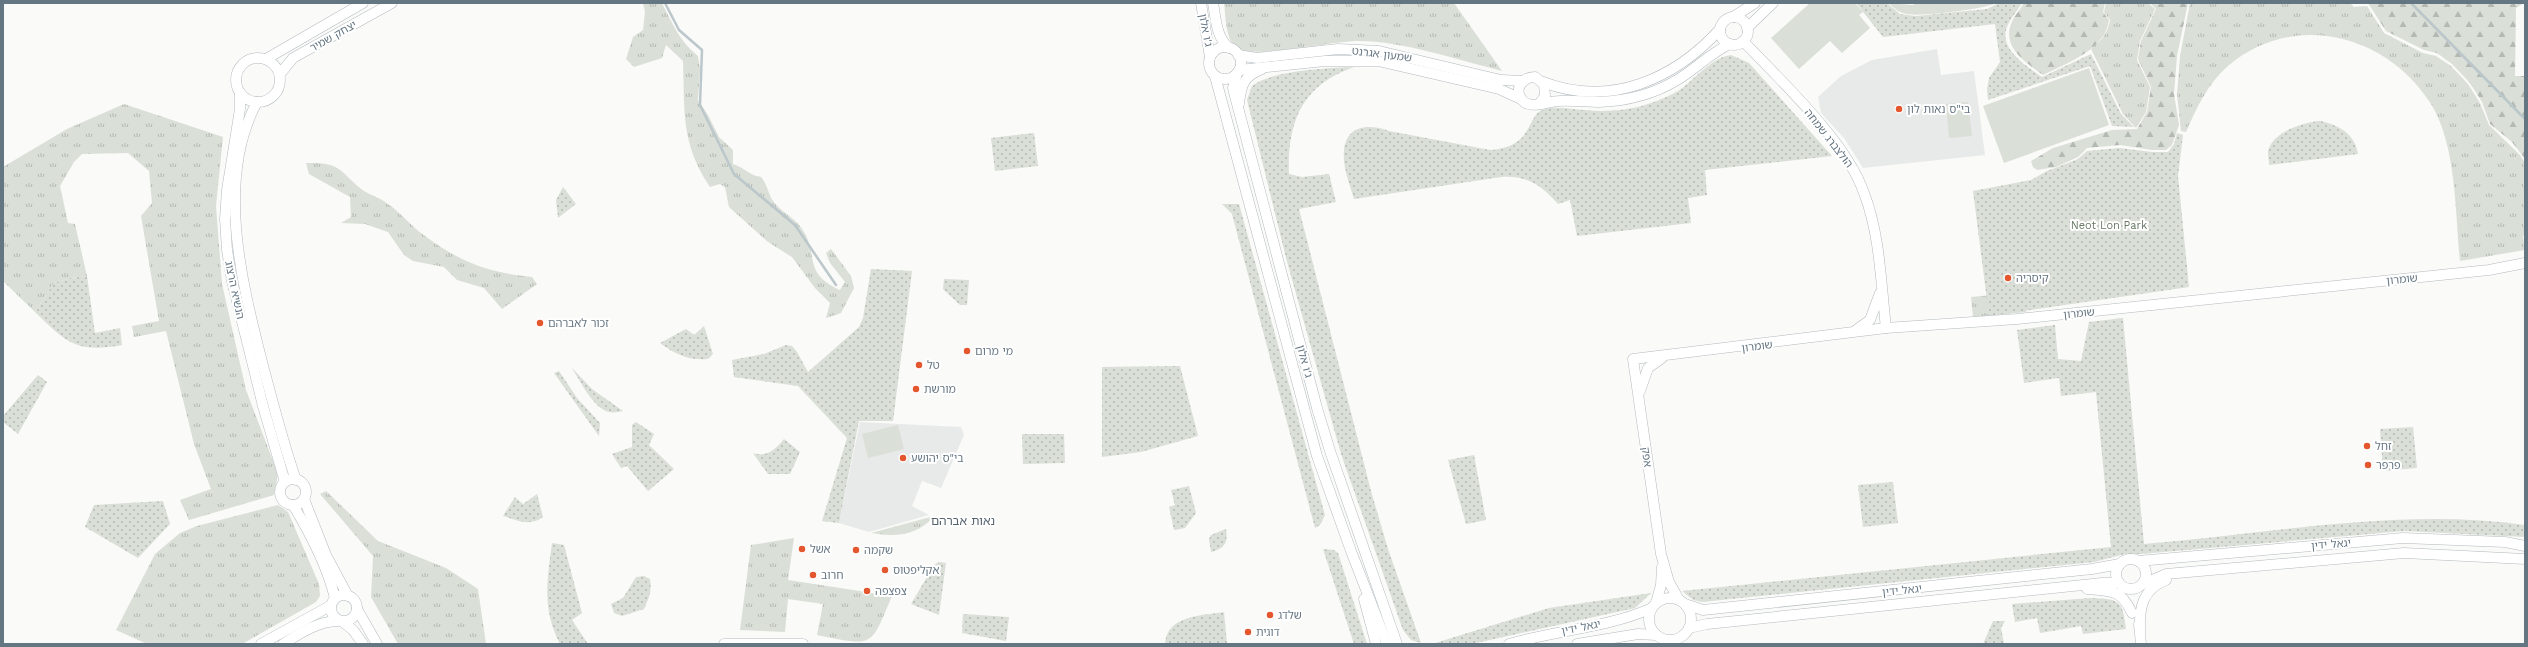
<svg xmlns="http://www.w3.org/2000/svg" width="2528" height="647" font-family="'Work Sans','Noto Sans Hebrew',sans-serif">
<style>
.built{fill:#e8e9e9}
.grass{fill:url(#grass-tufts)}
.forest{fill:url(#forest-firs)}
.park{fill:url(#park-dots)}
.garden{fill:#dadfd7}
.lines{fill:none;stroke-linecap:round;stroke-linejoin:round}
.stream{stroke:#bbc7cb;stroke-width:2.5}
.secondary-casing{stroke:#b3babf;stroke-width:11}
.secondary{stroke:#fff;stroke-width:10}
.poi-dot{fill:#e4572e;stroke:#fff;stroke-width:1.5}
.labels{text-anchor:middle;stroke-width:4;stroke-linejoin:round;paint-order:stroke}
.street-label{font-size:11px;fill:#657683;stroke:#fff}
.poi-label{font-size:11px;fill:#657683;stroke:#fff;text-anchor:start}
.park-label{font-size:11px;fill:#687a64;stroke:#fff}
.neighbourhood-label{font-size:12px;fill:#57646e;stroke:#fff}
</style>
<defs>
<pattern id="grass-tufts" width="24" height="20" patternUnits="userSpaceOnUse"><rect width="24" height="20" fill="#dadfd7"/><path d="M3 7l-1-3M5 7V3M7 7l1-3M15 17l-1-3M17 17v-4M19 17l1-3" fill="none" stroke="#b4b9b4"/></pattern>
<pattern id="forest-firs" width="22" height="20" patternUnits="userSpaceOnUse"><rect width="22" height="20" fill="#dadfd7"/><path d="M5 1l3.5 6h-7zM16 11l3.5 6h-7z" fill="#b4b9b4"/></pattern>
<pattern id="park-dots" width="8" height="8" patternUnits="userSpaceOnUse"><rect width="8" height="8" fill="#dadfd7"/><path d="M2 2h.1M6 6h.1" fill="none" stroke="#b4b9b4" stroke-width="1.8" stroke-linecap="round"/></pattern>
</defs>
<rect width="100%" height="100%" fill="#fafaf8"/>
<g class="built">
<polygon points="1937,49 1941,75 1974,71 1985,155 1863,168 1844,138 1821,113 1818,97 1841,76 1872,60"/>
<polygon points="860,422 961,427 964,435 941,488 922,481 912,506 929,515 869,532 839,523"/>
</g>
<g class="grass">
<path d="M643,3h19c10,20 18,39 36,53l2,13 -2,31 10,15 11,22 14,13v14c11,3 17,12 28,13 6,7 8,18 12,24 7,10 20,16 27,25 21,27 0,46 40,64l5,-8 -15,-19 -4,-10 5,-4 20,27 3,12 -13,25 -15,5 4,-15 -15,-15 -23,-31 -24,-15 -39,-35 -4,-20 -5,-3 -10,3c-30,-45 -25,-76 -27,-126l-17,-16 -4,13 -28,9 -8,-8 7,-22 10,-7 2,-18z"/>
<path d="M1224,3h230l48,68c-43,-11 -100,-30 -143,-30 -26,0 -100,16 -119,9 -15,-6 -14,-33 -16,-47z"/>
<path d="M2106,3h42l7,6 -15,32 -3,19 13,27 -4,25 -10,16 -13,-14 -32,-65c10,-8 17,-16 19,-29l-6,-8z"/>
<path d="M2190,3h160l4,4 13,-1 17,27 39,20 13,3 15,10 17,18 12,19 9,22 31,30 5,8v71l-2,2 2,14 -65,11c-5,-47 -3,-115 -29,-157 -44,-70 -137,-94 -203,-38 -20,17 -32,43 -42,66l-5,-1 -4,-37 3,-38z"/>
<polygon points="124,104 223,137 216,206 222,284 246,390 278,474 274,495 189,520 180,500 211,489 194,444 166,331 134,337 132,326 159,321 141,216 152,203 149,171 128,153 82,154 74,162 60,186 68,223 75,224 87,276 71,278 54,283 35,312 3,281 3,167 67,129"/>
<path d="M306,163c37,-1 33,9 58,28 8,5 17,7 24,13 13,9 24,23 37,32 35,26 64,37 107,41l5,7 -35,25 -18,-21 -27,-8 -13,-13 -31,-6 -9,-6 -16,-23 -23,-8 -24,-1 10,-6 -1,-20 -41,-23z"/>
<polygon points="2024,292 2026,312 1973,317 1971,297"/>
<polygon points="326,491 378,541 446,568 478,589 486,644 398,644 371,597 373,556 320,494"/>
<polygon points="278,505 288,512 319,584 320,596 316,602 242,644 147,644 116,630 155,554 180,533 197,526"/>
<path d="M934,516c-16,20 -40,21 -63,17z"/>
<path d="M794,538l-6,42 104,16c-22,51 -16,51 -75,39l6,-31 -35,-5 -3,33 -45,-2 11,-85z"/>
</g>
<g class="forest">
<path d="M2024,3h81l-2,9 6,8c-4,30 -42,43 -66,55 -16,-12 -41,-27 -32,-51 2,-7 9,-14 13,-21z"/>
<polygon points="2150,3 2188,3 2177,56 2174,94 2179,125 2172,145 2166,150 2152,150 2120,145 2087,148 2078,157 2056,167 2037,170 2033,167 2031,161 2053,148 2112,130 2137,129 2147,112 2151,87 2138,59 2141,41 2156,9"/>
<polygon points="2368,3 2524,3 2516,8 2515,76 2525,76 2525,159 2512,142 2490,124 2482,102 2470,83 2452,64 2437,53 2424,50 2386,31"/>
</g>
<g class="park">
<path d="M1856,3h31l13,11 16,2 71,-7 12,-6h23c-5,8 -12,16 -15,24 -9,22 21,40 35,50l49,-23 30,60 13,13 -22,-1 -22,-60 -102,34 -1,-11 2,-11 11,-16 -5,-38 -112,13z"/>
<path d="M1731,55l18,8 83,93 -127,14 2,25 -19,3 3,25 -114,13 -7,-36 -12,4c-17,-19 -31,-29 -57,-27l-147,22c-4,-14 -12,-33 -10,-49 3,-26 26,-26 45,-19l101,19c46,-3 35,-36 55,-41 11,-3 27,0 39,1 21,2 43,1 64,-6 12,-4 22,-8 33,-15 16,-12 30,-31 50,-34z"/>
<path d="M1354,67c-52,18 -67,55 -65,107l13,3 27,-3 7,28 -37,7 72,282 17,58 33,94 -10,-3 -8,-10 -62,-176 -55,-196 -39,-158 5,-14c21,-16 76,-18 102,-19z"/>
<path d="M2320,121c19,4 35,13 38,33l-89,11c0,-4 -1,-9 -1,-13 3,-20 36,-30 52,-31z"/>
<polygon points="1034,133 1038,166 995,171 991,138"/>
<polygon points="2177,133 2183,135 2178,176 2189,287 1989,316 1973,191 2031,180 2047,171 2078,159 2087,151 2119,148 2152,152 2168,152 2174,144"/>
<polygon points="563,187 576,204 558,218 556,200"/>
<polygon points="1222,204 1239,204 1325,515 1320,525 1315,528 1232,214"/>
<polygon points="871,269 912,271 893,421 859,421 839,523 822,521 847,438 798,386 734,377 732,360 764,354 786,345 792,346 797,352 808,372 859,327 863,318"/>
<path d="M87,276l8,57 25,-5 2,17c-46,8 -55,-2 -87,-33l19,-29 17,-5z"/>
<polygon points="944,279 969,280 967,305 960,305 943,289"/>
<path d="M2123,318l21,226c124,-10 257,-37 381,-19v12l-121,-6 -263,23h-16l-31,8 -392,40 -9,-2 -11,-9 429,-44 -15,-155 -35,4 -2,-18 -35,5 -7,-53 38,-5 3,34 23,2 8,-39z"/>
<path d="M704,326l9,28 -5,5c-19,2 -33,-5 -48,-16l26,-14 8,6z"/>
<polygon points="1180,366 1198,436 1141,452 1102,457 1102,367"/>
<path d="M571,367l21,22 31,22c-6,1 -13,3 -19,-1 -14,-8 -24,-30 -33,-43z"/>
<polygon points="559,371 577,398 600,423 599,436 554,373"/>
<polygon points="38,375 47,382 18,434 3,422 3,416"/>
<polygon points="636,422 654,434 649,445 674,469 648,491 627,466 621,468 612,454 632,447 632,425"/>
<polygon points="2413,427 2417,468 2383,471 2380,429"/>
<polygon points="1022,434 1064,434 1065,463 1023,464"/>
<path d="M784,439l16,13 -10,22h-22l-15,-21c13,5 23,-4 31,-14z"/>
<polygon points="1474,455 1486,520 1466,524 1448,460"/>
<polygon points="1893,482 1898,523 1863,527 1858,485"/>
<polygon points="1189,486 1196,513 1185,528 1174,530 1169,507 1175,505 1171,490"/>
<path d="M537,494l6,23c-14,10 -26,3 -40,-1l12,-19 8,7z"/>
<polygon points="163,501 170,524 138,558 85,527 94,505"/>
<path d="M1226,529c2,14 -1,19 -15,23l-2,-13 2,-4z"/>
<path d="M552,543l12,2 18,68 -10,7 16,24h-28c-18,-36 -13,-62 -8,-101z"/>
<polygon points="1323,549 1334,550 1338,553 1367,644 1354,644"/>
<polygon points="939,562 946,563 939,615 911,604 934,565"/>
<path d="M644,576l6,3c2,12 -1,19 -6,30l-22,7 -8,-3 -3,-9 12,-6 13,-21z"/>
<polygon points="1651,593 1635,608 1476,643 1432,644 1549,608"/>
<path d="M2091,598c28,1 32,2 35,31l-43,5 -2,-8 -41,7 -3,-15 -22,4 -3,-18z"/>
<path d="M1224,612l3,32h-62c2,-29 36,-28 59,-32z"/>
<polygon points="963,614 1009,617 1006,641 962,633"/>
<polygon points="1993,621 2005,621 2001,628 2004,644 1983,644"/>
</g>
<g class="garden">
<polygon points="1810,3 1855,3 1863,12 1859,15 1870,28 1842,53 1830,41 1799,69 1771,38"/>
<path d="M1889,3l22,2h3v-2h82c-11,6 -75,14 -89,11 -7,-1 -13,-5 -18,-11z"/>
<polygon points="2089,68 2109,125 2004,163 1983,106"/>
<polygon points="1968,102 1972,136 1949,138 1946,104"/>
<polygon points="898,425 904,449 868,458 862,434"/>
</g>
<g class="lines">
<g class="stream">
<polyline points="665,3 679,30 702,50 700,105 734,174 795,225 836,285"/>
<polyline points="2411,3 2525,119"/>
</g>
<g class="secondary-casing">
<g id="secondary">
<polyline points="1201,3 1210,57"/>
<path d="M1213,3c3,16 3,34 16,45"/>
<polyline points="1733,17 1755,3"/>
<circle cx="1734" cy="31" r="14"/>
<polyline points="1747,28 1773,3"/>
<path d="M1743,41c38,40 103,100 121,152 16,41 17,91 22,135"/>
<circle cx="1225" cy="63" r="16"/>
<polyline points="1238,55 1257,58 1338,49 1379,51 1501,80 1523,81"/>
<circle cx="258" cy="80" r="22"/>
<polyline points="266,59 363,3"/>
<polyline points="1239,70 1325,61 1378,61 1499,89 1521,99"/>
<polyline points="1237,73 1233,88 1235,96 1317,408 1330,451 1397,644"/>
<polyline points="280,74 293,58 392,3"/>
<polyline points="1215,76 1317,456 1351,551 1387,644"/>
<path d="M1543,82c67,26 132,-3 177,-53"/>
<polyline points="240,93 240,109 227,190 225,219 227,250 232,281 263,406 285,482"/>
<path d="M257,102c-41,76 -16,177 4,256 11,41 21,82 35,122"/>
<path d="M1239,104c2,-18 4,-28 23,-35"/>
<path d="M1539,104l6,-8 -1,-12 -9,-7c-12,0 -22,12 -13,23 8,10 26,1 37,1 13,-1 27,1 40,1 26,-1 55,-8 78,-22 19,-11 33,-27 53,-36"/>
<polyline points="1856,330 1870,320 1880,293"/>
<polyline points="1640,391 1648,368 1662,358"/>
<circle cx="293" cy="492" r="13"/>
<polyline points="304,499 326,555 348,596"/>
<path d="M293,505c17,28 34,61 42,93"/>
<circle cx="2131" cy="574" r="15"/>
<polyline points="2138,561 2403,538 2505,542 2525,546"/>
<polyline points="2143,584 2166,574 2404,553 2525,559"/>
<path d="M2087,589c24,2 34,0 45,24"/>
<circle cx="344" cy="608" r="13"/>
<circle cx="1670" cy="619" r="21"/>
<polyline points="1364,599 1376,644"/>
<polyline points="1679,600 1669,582 1661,554 1633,359 1886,328 2017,319 2489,270 2525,263"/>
<polyline points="1656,603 1661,585 1662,567"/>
<polyline points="1685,604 1703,610 2092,569 2120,564"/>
<polyline points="357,609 377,644"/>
<polyline points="343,622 353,630 363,644"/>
<polyline points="2139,624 2141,644"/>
<polyline points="1689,628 1707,624 2102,583 2119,583"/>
<path d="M2140,630c-1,-23 3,-41 26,-50"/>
<polyline points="261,644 330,606"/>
<path d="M283,644c16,-10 35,-23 55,-23"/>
<polyline points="724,644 803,644"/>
<path d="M1509,644c47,-14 98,-16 143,-36"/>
<polyline points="1577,644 1638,634 1656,635"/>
</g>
</g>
<use href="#secondary" class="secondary"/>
</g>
<g class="poi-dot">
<circle cx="1899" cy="109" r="4"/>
<circle cx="2008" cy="278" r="4"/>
<circle cx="540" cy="323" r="4"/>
<circle cx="967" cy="351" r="4"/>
<circle cx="919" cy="365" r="4"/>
<circle cx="916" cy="389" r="4"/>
<circle cx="2367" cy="446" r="4"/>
<circle cx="903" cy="458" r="4"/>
<circle cx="2368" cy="465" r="4"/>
<circle cx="802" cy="549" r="4"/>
<circle cx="856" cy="550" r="4"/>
<circle cx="885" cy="570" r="4"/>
<circle cx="813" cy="575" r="4"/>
<circle cx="867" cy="591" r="4"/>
<circle cx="1270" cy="615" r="4"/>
<circle cx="1248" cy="632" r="4"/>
</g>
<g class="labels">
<g class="street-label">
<text transform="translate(1206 30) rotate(79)" y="4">ג'ו אלון</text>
<text transform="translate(333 36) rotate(-29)" y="4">יצחק שמיר</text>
<text transform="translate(1382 54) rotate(7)" y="4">שמעון אגרנט</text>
<text transform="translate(1829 138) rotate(52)" y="4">הולצברג שמחה</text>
<text transform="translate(2402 279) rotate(-6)" y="4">שומרון</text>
<text transform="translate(235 290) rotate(78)" y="4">הנשיא הרצוג</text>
<text transform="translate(2079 313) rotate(-6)" y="4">שומרון</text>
<text transform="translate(1757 346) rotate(-7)" y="4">שומרון</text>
<text transform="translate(1305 361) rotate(75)" y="4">ג'ו אלון</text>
<text transform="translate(1647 457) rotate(82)" y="4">אפק</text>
<text transform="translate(2331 544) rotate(-5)" y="4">יגאל ידין</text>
<text transform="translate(1902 590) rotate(-6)" y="4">יגאל ידין</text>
<text transform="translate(1581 627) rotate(-11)" y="4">יגאל ידין</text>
</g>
<g class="poi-label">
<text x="1907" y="113">בי"ס נאות לון</text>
<text x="2016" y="282">קיסריה</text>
<text x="548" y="327">זכור לאברהם</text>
<text x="975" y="355">מי מרום</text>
<text x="927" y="369">טל</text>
<text x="924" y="393">מורשת</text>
<text x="2375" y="450">זחל</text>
<text x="911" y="462">בי"ס יהושע</text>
<text x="2376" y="469">פרפר</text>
<text x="810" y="553">אשל</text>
<text x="864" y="554">שקמה</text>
<text x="893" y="574">אקליפטוס</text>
<text x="821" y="579">חרוב</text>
<text x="875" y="595">צפצפה</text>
<text x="1278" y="619">שלדג</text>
<text x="1256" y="636">דוגית</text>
</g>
<g class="park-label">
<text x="2109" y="229">Neot Lon Park</text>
</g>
<g class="neighbourhood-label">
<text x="963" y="525">נאות אברהם</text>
</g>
</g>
<rect width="2528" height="647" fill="none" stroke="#657683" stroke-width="8"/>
</svg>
